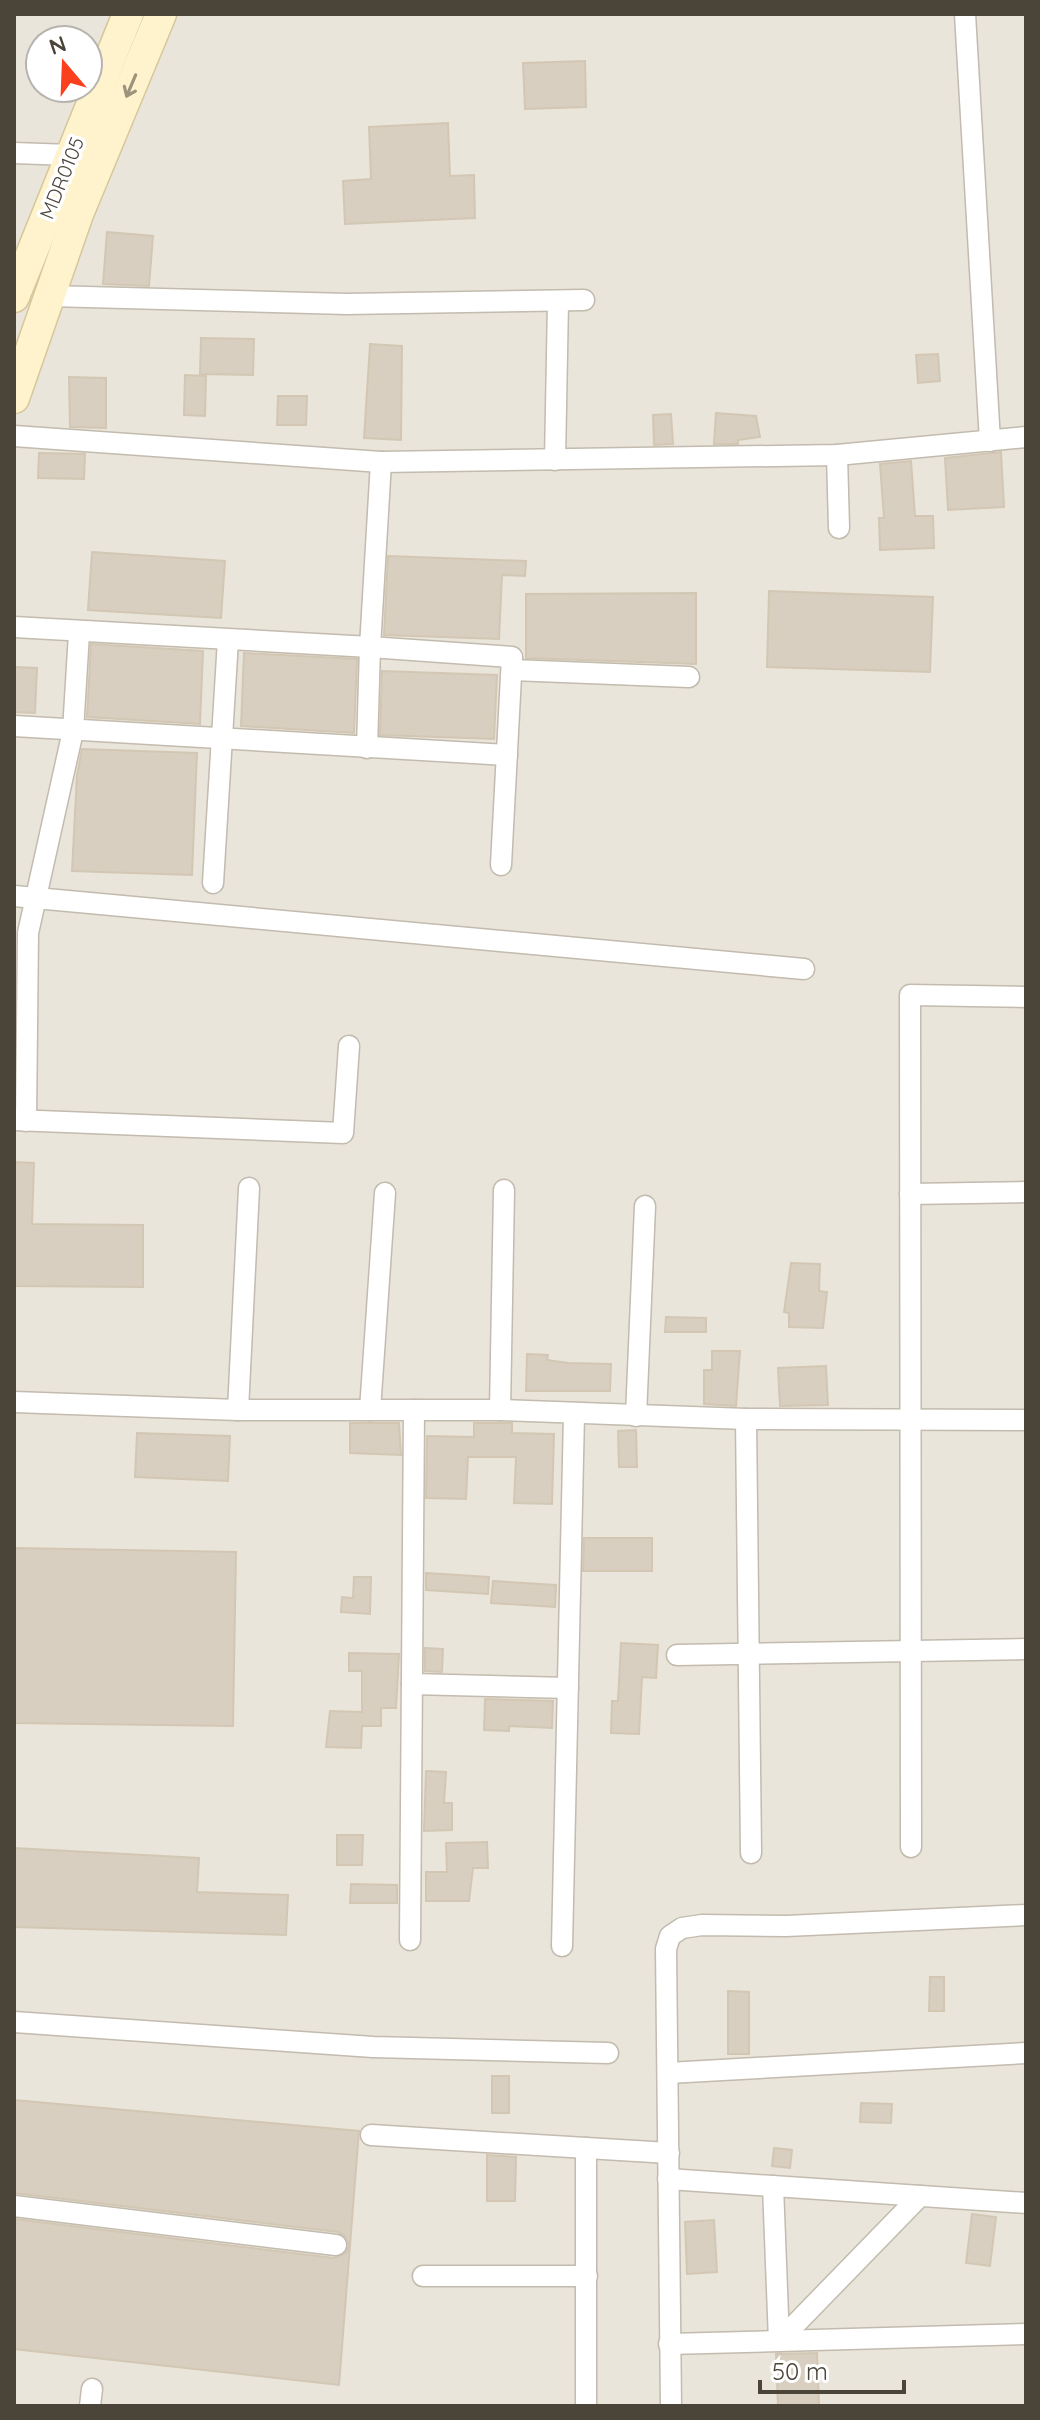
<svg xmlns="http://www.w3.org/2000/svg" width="1040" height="2420" font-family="Quicksand,sans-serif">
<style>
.residential{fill:#eae5da;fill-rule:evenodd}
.building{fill:#d8cfc1;stroke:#d3c7b4;stroke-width:2}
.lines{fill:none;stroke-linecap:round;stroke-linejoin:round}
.street-casing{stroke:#c2bbae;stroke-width:23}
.secondary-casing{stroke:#d6c79b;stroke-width:33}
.street{stroke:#fff;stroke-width:20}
.secondary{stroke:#fff3cd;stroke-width:30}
.oneway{stroke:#9c937c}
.labels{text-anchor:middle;stroke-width:7;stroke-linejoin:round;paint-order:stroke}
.street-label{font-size:20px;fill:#4b4439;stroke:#fff}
</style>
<rect width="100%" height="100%" fill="#f6f3ec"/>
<path class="residential" d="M14,14h1012v2392h-1012zM40,40h48v48h-48z"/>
<g class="building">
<polygon points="585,61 586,107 525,109 523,63"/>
<polygon points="448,123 450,176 474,175 475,218 345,224 343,181 371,179 369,127"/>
<polygon points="107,232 153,236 149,286 103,284"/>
<polygon points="201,338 254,339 253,375 200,374"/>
<polygon points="370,344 402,346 401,440 364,438"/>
<polygon points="938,354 940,381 918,383 916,355"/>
<polygon points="185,375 206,376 205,416 184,415"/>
<polygon points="69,377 106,378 106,428 70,427"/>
<polygon points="278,396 307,396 306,425 277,425"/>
<polygon points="716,413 756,416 760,437 738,440 738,444 714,444"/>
<polygon points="671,414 673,444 654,445 653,415"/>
<polygon points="1001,452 1004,507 948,510 945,458"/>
<polygon points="39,453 85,454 84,479 38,478"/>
<polygon points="911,461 915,516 933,516 934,548 880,550 879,518 884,518 880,464"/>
<polygon points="92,552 225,561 221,618 88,610"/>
<polygon points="388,556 526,561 525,576 502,575 499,639 384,635"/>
<polygon points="769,591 933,597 930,672 767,667"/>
<polygon points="696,593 696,664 526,658 526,594"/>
<polygon points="91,644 203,651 200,724 87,717"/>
<polygon points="244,653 357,659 354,733 241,726"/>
<polygon points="14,667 37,668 35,713 14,712"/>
<polygon points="382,671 497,675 494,739 380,735"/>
<polygon points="82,749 197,753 192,875 72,871 77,775"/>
<polygon points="14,1162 34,1163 32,1224 143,1225 143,1287 14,1286"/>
<polygon points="791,1263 820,1264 819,1291 827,1292 823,1328 789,1327 789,1313 784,1312"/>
<polygon points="666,1317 706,1318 706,1332 665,1332"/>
<polygon points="712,1351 740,1351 736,1406 704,1404 704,1370 712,1370"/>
<polygon points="527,1354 548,1355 547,1360 568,1363 611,1364 610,1391 526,1391"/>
<polygon points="826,1366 828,1405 780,1406 778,1368"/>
<polygon points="350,1423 399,1423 401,1455 350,1453"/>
<polygon points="474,1423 512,1423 512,1433 554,1434 552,1504 514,1503 516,1457 468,1457 466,1499 426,1498 427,1436 474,1437"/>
<polygon points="636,1430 637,1467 619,1467 618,1431"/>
<polygon points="137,1433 230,1436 228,1481 135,1477"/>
<polygon points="584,1538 652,1538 652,1571 583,1571"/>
<polygon points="14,1548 236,1552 233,1726 14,1723"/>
<polygon points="426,1573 489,1577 488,1594 426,1590"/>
<polygon points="354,1577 371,1577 370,1614 341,1612 342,1597 353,1598"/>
<polygon points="493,1581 556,1585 555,1607 491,1603"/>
<polygon points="621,1643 658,1645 656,1678 642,1677 639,1734 611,1733 612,1701 618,1701"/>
<polygon points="425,1648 443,1649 442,1672 425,1671"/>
<polygon points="349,1653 399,1654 396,1708 381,1708 381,1726 362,1726 361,1748 326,1747 330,1711 362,1712 362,1671 349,1671"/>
<polygon points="485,1699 553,1701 552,1728 509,1726 509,1731 484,1730"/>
<polygon points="426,1771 446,1772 444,1803 452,1803 452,1830 424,1831"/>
<polygon points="337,1835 363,1835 362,1865 337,1865"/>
<polygon points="487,1842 488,1868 473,1868 469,1901 426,1901 426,1872 447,1872 446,1843"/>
<polygon points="14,1848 199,1858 197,1892 288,1895 286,1935 14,1927"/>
<polygon points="351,1884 397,1885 397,1903 350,1903"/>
<polygon points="930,1977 944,1977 944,2011 929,2011"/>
<polygon points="728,1991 749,1992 749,2054 728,2054"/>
<rect x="492" y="2076" width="17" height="37"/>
<polygon points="14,2100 359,2131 339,2385 14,2349 14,2219 334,2258 346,2253 349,2246 344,2235 338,2232 14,2193"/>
<polygon points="861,2103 892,2104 891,2123 860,2122"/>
<polygon points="774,2148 792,2150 790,2168 772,2166"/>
<polygon points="487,2155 516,2157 515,2201 487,2201"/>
<polygon points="972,2214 996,2217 990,2266 966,2263"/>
<polygon points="714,2220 717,2272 687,2274 685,2222"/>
<polygon points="817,2353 819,2406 778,2406 776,2354"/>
</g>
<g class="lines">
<g class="street-casing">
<g id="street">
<polyline points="965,14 990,441"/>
<polyline points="14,153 71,155"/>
<polyline points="49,296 347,304 584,300"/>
<polyline points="14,436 381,462 837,455 1026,437"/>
<polyline points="837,455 839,528"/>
<polyline points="555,460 558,302"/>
<polyline points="14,627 370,647 381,462"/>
<polyline points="512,670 689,677"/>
<polyline points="14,726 507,755"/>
<polyline points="367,748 370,647 512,657 501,865"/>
<polyline points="213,883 228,640"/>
<polyline points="14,896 804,969"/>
<polyline points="14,1120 343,1133 349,1046"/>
<polyline points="26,1121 28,933 73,731 79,633"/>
<polyline points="910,1194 1026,1192"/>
<polyline points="14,1402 238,1410 500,1410 746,1419 1026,1420"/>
<polyline points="238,1410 249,1188"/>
<polyline points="370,1410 385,1193"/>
<polyline points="500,1410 504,1190"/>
<polyline points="636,1416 645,1206"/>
<polyline points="746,1419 751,1853"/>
<polyline points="677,1655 1026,1649"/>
<polyline points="412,1684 568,1688"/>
<polyline points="911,1847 910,995 1026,997"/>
<polyline points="410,1940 414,1410"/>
<polyline points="562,1946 574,1415"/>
<polyline points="14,2022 373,2047 608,2053"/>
<polyline points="668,2073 1026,2053"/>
<polyline points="371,2135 669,2153"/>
<polyline points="586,2148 586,2406"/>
<polyline points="668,2179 1026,2203"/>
<polyline points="773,2186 779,2341 1026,2334"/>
<polyline points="14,2206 336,2245"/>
<polyline points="423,2276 587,2276"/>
<polyline points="669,2344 779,2341 920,2196"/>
<polyline points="90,2406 92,2389"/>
<polyline points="671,2406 666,1949 670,1936 682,1928 702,1925 786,1926 1026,1915"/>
</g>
</g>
<g class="secondary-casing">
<g id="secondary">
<polyline points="14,297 128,14"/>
<polyline points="14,398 78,214 161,14"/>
</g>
</g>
<use href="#street" class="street"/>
<use href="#secondary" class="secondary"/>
</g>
<defs><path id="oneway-shaft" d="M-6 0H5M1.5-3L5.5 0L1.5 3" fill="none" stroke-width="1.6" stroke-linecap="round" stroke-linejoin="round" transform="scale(2)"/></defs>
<use class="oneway" href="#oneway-shaft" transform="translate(131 86) rotate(113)"/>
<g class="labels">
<g class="street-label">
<text transform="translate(62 178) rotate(-68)" y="7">MDR0105</text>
</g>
</g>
<rect width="1040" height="2420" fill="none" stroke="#4b4439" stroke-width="32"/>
<g transform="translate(64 64) rotate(341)"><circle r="38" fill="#ffffff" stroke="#b7b4b0" stroke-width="2"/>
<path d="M0-6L14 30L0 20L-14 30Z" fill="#fc3f1d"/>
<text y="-12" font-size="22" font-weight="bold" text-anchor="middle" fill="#4b4439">N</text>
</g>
<path d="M760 2380v12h144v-12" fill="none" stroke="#4b4439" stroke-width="4"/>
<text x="772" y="2380" font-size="24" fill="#4b4439" stroke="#ffffff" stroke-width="6" paint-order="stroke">50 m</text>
</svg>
